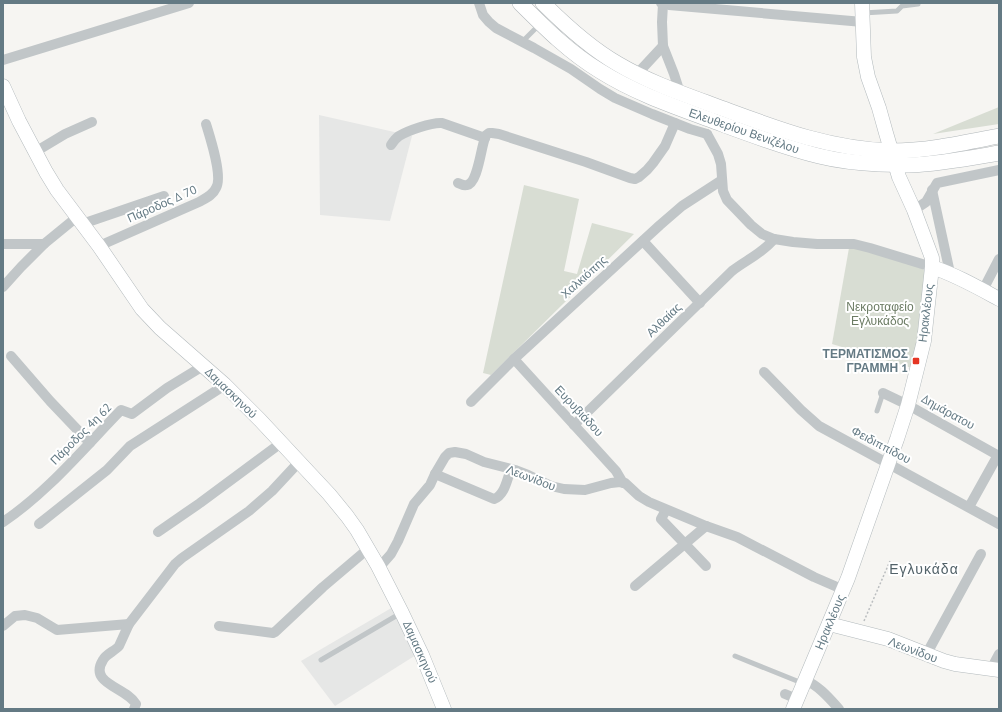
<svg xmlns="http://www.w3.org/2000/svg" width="1002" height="712" font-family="'PT Sans',sans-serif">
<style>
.built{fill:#e6e7e6}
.green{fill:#d8ddd3}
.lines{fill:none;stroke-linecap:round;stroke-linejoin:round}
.secondary-casing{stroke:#b3babd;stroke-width:15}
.primary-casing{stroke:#b2b8bb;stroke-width:16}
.path{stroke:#bbbec0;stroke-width:1.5;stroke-dasharray:2 2;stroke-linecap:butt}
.lane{stroke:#c1c6c8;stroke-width:5}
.street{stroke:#c1c6c8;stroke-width:10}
.secondary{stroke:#fff;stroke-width:14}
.primary{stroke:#fff;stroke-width:15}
.poi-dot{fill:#e53523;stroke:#fff;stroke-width:1.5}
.labels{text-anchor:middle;stroke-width:4;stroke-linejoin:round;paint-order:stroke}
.street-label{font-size:12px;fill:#647a84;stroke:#fff}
.park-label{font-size:12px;fill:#6b7b63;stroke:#fff}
.poi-label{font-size:12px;font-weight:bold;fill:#647a84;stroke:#fff;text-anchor:end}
.quarter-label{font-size:14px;letter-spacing:1px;fill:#526269;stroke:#fff}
</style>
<rect width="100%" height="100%" fill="#f6f5f2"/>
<g class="built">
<polygon points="319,115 412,136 390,221 320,215"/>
<polygon points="393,607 416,655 335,706 301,661"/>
</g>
<g class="green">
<polygon points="999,107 999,124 933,134"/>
<polygon points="524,185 579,199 564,271 577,274 592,223 634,234 491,375 483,373"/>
<polygon points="849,248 862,249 920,267 925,271 919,340 912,368 832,344"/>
</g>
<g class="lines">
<g class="secondary-casing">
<g id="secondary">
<polyline points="3,86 19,121 46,172 57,190 99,246 142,309 160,328 225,385 260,420 329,494 347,516 357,530 378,566 402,613 422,655 444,709"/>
<path d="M932,267c24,8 45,20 67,32"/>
<polyline points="829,624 888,639 944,661 955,664 999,670"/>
<polyline points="793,709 848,578 897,439 908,405 924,341 932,267 932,258 914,210 899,177 886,133 879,108 868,77 864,57 862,3"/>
</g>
</g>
<g class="primary-casing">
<g id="primary">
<path d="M520,3c25,25 50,50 80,68 35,22 73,35 111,49 35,13 71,27 108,36 20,5 40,7 60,8 10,0 20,1 30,1 30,-1 61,-7 90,-12"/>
<path d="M543,3c23,23 47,45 75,61 32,19 68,31 103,44 57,21 108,41 170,43 37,0 72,-8 108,-15"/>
</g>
</g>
<polyline class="path" points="864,621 890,561"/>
<g class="lane">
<polyline points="863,13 897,11 902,6 918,4"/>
<polyline points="522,42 540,24"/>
<polyline points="877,411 883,393"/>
<polyline points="735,656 802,683"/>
<polyline points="321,660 401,613"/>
</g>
<g class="street">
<polyline points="479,3 483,15 489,22 496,28 534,48 571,69 600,89 615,98 652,114 690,129 707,134"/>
<polyline points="661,3 669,5 863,22"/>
<polyline points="663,4 662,22 663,46 674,74 680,93"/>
<polyline points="3,60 189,3"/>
<polyline points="637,74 663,46"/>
<polyline points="707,134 718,154 721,164 723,191 727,200 751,225 762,234 774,239 793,242 817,244 854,244 870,248 932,267"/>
<path d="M391,145c2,-3 5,-7 8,-9 8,-5 33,-14 43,-13l43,15"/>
<polyline points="35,152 65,134 92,122"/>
<path d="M458,183c2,1 6,3 9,2 11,-2 14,-38 18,-47v-2l4,-3h3l7,1 87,28 44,16 5,1 4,-2 8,-7 6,-7 12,-17 10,-23"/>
<polyline points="932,190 950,273"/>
<polyline points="914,210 926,202 937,183 999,170"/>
<polyline points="82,224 164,196"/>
<polyline points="643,241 700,303"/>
<polyline points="3,244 44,244 77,217"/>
<path d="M99,246l100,-44c7,-4 14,-7 17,-14 7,-11 -6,-51 -10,-64"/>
<polyline points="3,287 21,267 44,244"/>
<polyline points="983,290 999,259"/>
<polyline points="11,356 50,401 90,443"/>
<polyline points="514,359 616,471 623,483"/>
<polyline points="764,372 801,410 819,426 999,524"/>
<polyline points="883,393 908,405 999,456"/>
<polyline points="471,402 514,359 660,225 682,206 722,180"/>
<path d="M574,425l158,-154c14,-11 31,-18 42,-32"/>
<path d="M435,474l59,25c11,-4 13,-20 17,-30"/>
<polyline points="969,507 998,455"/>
<polyline points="666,510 661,519 706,566"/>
<path d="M3,522c45,-30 80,-73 118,-112l11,4 35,-26 36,-22"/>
<polyline points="39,524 107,470 130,446 225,385"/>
<polyline points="158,532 200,503 281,443"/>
<polyline points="378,566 384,562 391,554 398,541 414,504 430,485 435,474 445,457 449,453 455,452 466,454 484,462 515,470 528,475 551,486 564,489 585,490 611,483 620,482 625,483 639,496 649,502 706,526 737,537 814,577 844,590"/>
<polyline points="635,586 706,526"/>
<polyline points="3,626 15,616 25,615 37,618 57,630 129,624"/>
<polyline points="219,626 273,633 275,632 323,587 369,548"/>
<polyline points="926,655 981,554"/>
<polyline points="991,669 999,654"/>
<path d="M805,680c14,6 24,18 34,29"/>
<polyline points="785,694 797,699"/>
<path d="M134,709l2,-5c-10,-17 -48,-20 -33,-44 3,-6 12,-9 16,-14l10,-22 46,-60 7,-6 67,-47 23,-20 27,-29"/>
</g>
<use href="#secondary" class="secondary"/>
<use href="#primary" class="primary"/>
</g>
<rect class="poi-dot" x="912" y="357" width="8" height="8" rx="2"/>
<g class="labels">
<g class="street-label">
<text transform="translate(744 131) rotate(19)" y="4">Ελευθερίου Βενιζέλου</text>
<text transform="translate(162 204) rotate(-24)" y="4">Πάροδος Δ 70</text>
<text transform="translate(584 277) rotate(-42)" y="4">Χαλκιόπης</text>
<text transform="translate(926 313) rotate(-83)" y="4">Ηρακλέους</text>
<text transform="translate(664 320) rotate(-44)" y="4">Αλθαίας</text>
<text transform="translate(231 393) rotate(44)" y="4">Δαμασκηνού</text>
<text transform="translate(579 411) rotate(47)" y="4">Ευρυβιάδου</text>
<text transform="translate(948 412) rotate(29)" y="4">Δημάρατου</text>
<text transform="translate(81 434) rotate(-45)" y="4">Πάροδος 4η 62</text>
<text transform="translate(881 445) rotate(28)" y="4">Φειδιππίδου</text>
<text transform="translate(531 478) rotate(21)" y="4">Λεωνίδου</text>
<text transform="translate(830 622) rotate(-67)" y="4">Ηρακλέους</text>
<text transform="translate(913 650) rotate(21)" y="4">Λεωνίδου</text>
<text transform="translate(420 652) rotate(66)" y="4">Δαμασκηνού</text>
</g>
<g class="park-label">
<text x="880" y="311">Νεκροταφείο<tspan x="880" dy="14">Εγλυκάδος</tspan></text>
</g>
<g class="poi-label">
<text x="908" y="358">ΤΕΡΜΑΤΙΣΜΟΣ<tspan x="908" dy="14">ΓΡΑΜΜΗ 1</tspan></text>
</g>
<g class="quarter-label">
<text x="924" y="574">Εγλυκάδα</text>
</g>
</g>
<rect width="1002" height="712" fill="none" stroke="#647a84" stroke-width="8"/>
</svg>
